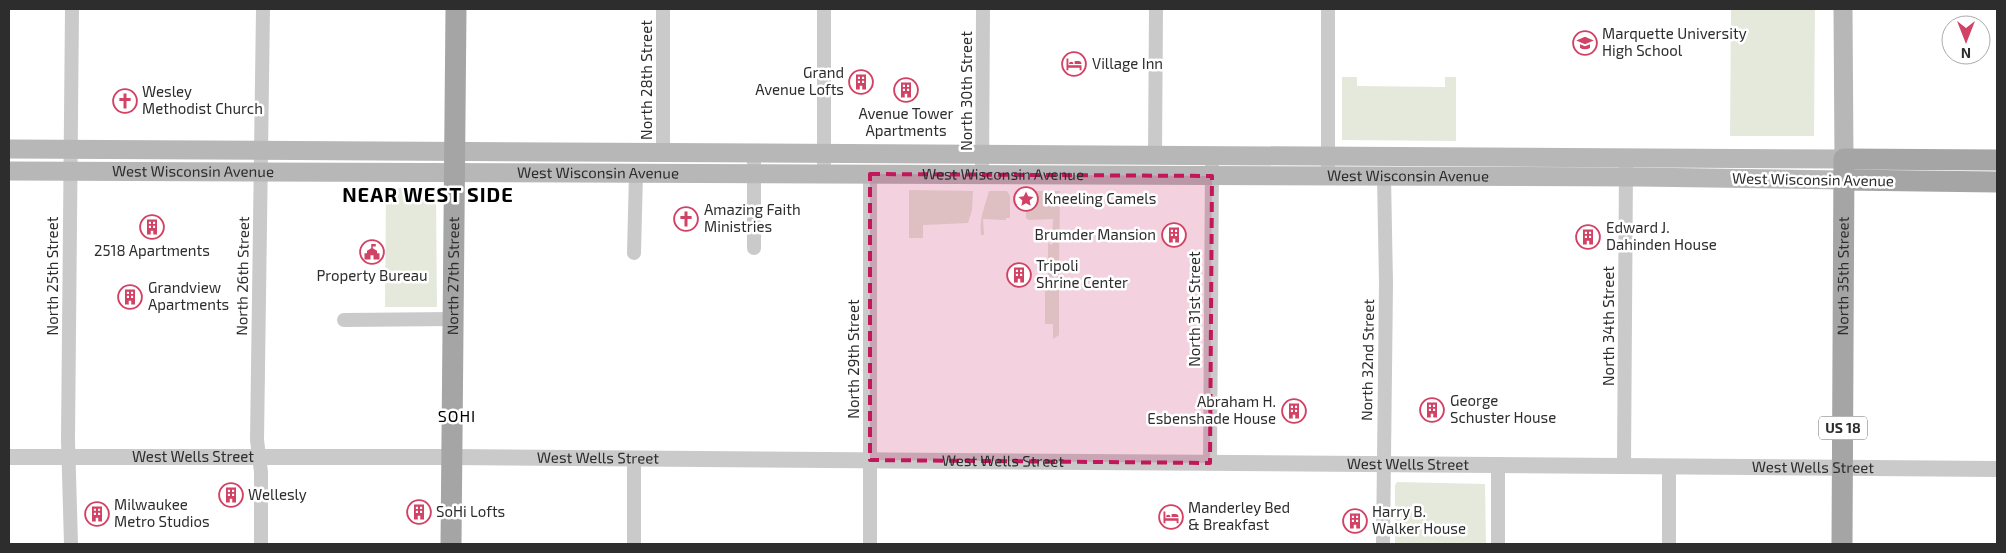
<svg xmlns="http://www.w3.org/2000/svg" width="2006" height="553" font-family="'Exo 2',sans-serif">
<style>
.green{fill:#e5e9dc}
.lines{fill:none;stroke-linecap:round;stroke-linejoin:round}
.minor{stroke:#cacaca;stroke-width:14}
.tertiary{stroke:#cacaca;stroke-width:16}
.secondary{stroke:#b7b7b7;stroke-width:19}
.primary{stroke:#a5a5a5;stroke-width:21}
.marked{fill:#c2185b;fill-opacity:0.2;stroke:#c2185b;stroke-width:4;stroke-dasharray:10 6;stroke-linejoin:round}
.labels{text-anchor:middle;stroke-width:5;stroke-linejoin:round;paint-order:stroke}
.shield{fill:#fff;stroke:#6c6c6c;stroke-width:1}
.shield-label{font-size:14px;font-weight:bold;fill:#2d2d2d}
.poi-label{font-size:15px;fill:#2d2d2d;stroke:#fff;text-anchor:start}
.street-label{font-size:15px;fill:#2d2d2d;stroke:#fff}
.neighbourhood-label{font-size:16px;letter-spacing:1px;fill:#000;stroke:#fff}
.district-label{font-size:20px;font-weight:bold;letter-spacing:1px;fill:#000;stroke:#fff}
</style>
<rect width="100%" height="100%" fill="#fff"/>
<g class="green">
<polygon points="1731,9 1815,9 1814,136 1730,136"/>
<polygon points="1342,77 1357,77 1357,86 1445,87 1445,77 1456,77 1456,141 1342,140"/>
<polygon points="386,188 434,189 436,194 437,307 385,307"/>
<polygon points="909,190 973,191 972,210 968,223 923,225 923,238 909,238"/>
<path d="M989,191h18l3,5v22h-4v2l-23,-1 1,16h-3c-2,-16 4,-29 8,-44z"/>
<polygon points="1028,191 1060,191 1059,265 1048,265 1048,243 1052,245 1053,243 1052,242 1053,219 1029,220 1026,218 1026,196"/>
<polygon points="1048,270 1059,270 1059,335 1053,339 1053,324 1045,324 1045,280 1048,279"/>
<polygon points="1397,482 1485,484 1486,544 1395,544 1395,485"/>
</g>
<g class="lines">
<g class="minor">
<polyline points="663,152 663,9"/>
<polyline points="754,153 754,248"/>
<polyline points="1155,154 1156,9"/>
<polyline points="824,173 824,9"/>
<polyline points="982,174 983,9"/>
<polyline points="1328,176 1328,9"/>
<polyline points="634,253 636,173"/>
<polyline points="344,320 453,319"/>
<polyline points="634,459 634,544"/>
<polyline points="1210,463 1212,166"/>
<polyline points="1624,466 1626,167"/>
<polyline points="71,544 68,440 72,9"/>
<polyline points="261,544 261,472 257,440 263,9"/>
<polyline points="870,544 870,174"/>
<polyline points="1383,544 1386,284 1384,177"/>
<polyline points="1498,544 1498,465"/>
<polyline points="1669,544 1669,466"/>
</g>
<path class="tertiary" id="s1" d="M9,457h442l1546,12"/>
<g class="secondary">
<polyline points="9,149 1844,159 1843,9"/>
<path id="s2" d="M9,171l1629,6 206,3"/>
</g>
<g class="primary">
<polyline points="1844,180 1997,182"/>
<path id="s3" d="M451,544l5,-535"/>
<path id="s4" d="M1842,544l2,-385 153,1"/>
</g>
</g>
<path class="marked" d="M870,174l342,2 -2,287 -340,-3z"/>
<defs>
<g id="school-ring" transform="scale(1.25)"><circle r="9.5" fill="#fff" stroke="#d14264" stroke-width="1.5"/><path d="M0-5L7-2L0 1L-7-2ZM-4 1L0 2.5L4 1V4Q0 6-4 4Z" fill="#d14264"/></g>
<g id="hotel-ring" transform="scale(1.25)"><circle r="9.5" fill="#fff" stroke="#d14264" stroke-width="1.5"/><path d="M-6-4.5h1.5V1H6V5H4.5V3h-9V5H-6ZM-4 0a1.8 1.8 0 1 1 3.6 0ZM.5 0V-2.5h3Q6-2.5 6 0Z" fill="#d14264"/></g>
<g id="building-ring" transform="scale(1.25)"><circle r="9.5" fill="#fff" stroke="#d14264" stroke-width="1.5"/><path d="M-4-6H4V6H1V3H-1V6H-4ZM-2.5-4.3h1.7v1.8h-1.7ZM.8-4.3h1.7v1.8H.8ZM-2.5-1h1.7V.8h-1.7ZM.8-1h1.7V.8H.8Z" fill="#d14264"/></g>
<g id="church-ring" transform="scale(1.25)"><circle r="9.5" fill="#fff" stroke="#d14264" stroke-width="1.5"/><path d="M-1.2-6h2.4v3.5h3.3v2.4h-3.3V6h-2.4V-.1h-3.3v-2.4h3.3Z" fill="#d14264"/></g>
<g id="sight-ring" transform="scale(1.25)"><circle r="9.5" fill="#fff" stroke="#d14264" stroke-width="1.5"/><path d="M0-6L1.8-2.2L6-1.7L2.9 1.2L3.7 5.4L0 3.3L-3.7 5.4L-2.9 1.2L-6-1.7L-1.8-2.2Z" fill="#d14264"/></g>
<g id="civic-ring" transform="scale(1.25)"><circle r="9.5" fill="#fff" stroke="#d14264" stroke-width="1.5"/><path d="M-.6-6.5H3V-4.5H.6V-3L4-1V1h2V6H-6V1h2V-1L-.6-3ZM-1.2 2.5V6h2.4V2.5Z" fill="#d14264"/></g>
</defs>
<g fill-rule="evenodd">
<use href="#school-ring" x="1585" y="43"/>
<use href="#hotel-ring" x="1074" y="64"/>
<use href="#building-ring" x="861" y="82"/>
<use href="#building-ring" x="906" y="90"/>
<use href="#church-ring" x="125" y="101"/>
<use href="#sight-ring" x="1026" y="199"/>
<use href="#church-ring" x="686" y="219"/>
<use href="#building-ring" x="152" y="227"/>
<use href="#building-ring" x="1174" y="235"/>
<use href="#building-ring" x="1588" y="237"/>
<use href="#civic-ring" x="372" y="252"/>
<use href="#building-ring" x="1019" y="275"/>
<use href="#building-ring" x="130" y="297"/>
<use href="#building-ring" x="1432" y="410"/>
<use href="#building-ring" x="1294" y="411"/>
<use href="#building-ring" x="231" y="495"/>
<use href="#building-ring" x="419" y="512"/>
<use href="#building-ring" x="97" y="514"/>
<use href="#hotel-ring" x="1171" y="517"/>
<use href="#building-ring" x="1355" y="521"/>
</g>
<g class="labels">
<rect class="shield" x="1819" y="416.5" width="48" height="23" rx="4"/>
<g class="shield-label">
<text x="1843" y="433">US 18</text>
</g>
<g class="poi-label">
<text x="1602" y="39">Marquette University<tspan x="1602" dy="17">High School</tspan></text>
<text x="1092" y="69">Village Inn</text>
<text x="844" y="78" text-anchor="end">Grand<tspan x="844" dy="17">Avenue Lofts</tspan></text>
<text x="142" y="97">Wesley<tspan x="142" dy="17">Methodist Church</tspan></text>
<text x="906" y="119" text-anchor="middle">Avenue Tower<tspan x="906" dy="17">Apartments</tspan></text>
<text x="1044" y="204">Kneeling Camels</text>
<text x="704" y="215">Amazing Faith<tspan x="704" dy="17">Ministries</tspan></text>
<text x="1606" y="233">Edward J.<tspan x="1606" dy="17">Dahinden House</tspan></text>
<text x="1156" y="240" text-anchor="end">Brumder Mansion</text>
<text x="152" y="256" text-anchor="middle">2518 Apartments</text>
<text x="1036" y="271">Tripoli<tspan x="1036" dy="17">Shrine Center</tspan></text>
<text x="372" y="281" text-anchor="middle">Property Bureau</text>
<text x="148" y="293">Grandview<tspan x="148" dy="17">Apartments</tspan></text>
<text x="1450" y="406">George<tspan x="1450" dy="17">Schuster House</tspan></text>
<text x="1276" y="407" text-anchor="end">Abraham H.<tspan x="1276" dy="17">Esbenshade House</tspan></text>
<text x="248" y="500">Wellesly</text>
<text x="114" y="510">Milwaukee<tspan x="114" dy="17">Metro Studios</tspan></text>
<text x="1188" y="513">Manderley Bed<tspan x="1188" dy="17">&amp; Breakfast</tspan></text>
<text x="436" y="517">SoHi Lofts</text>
<text x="1372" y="517">Harry B.<tspan x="1372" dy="17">Walker House</tspan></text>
</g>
<g class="street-label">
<text transform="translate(647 80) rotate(-90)" y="5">North 28th Street</text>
<text transform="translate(967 91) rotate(-90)" y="5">North 30th Street</text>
<text dy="5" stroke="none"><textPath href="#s2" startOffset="184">West Wisconsin Avenue</textPath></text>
<text dy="5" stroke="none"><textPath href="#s2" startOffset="589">West Wisconsin Avenue</textPath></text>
<text dy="5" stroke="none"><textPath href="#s2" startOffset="994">West Wisconsin Avenue</textPath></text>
<text dy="5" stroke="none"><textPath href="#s2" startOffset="1399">West Wisconsin Avenue</textPath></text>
<text transform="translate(1813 180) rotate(1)" y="5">West Wisconsin Avenue</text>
<text transform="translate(53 276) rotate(-90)" y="5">North 25th Street</text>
<text transform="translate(243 276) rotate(-89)" y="5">North 26th Street</text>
<text dy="5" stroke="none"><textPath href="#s4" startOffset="268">North 35th Street</textPath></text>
<text dy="5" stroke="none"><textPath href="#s3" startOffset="268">North 27th Street</textPath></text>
<text transform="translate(1195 309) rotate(-90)" y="5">North 31st Street</text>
<text transform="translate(1609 326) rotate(-90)" y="5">North 34th Street</text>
<text transform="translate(854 359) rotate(-90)" y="5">North 29th Street</text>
<text transform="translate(1368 360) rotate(-89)" y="5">North 32nd Street</text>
<text dy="5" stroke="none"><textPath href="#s1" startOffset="184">West Wells Street</textPath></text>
<text dy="5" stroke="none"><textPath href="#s1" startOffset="589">West Wells Street</textPath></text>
<text dy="5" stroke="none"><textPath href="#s1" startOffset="994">West Wells Street</textPath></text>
<text dy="5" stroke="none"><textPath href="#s1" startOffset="1399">West Wells Street</textPath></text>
<text dy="5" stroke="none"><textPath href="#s1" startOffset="1804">West Wells Street</textPath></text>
</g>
<g class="neighbourhood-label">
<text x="457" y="422">SOHI</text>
</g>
<g class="district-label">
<text x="428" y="202">NEAR WEST SIDE</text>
</g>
</g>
<rect width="2006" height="553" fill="none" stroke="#2d2d2d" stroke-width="20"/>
<g transform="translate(1966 40) rotate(180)"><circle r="24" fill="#ffffff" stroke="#ababab"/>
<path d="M0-4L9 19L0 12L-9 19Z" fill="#d14264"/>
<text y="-8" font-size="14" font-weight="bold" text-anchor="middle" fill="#2d2d2d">N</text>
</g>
</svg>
